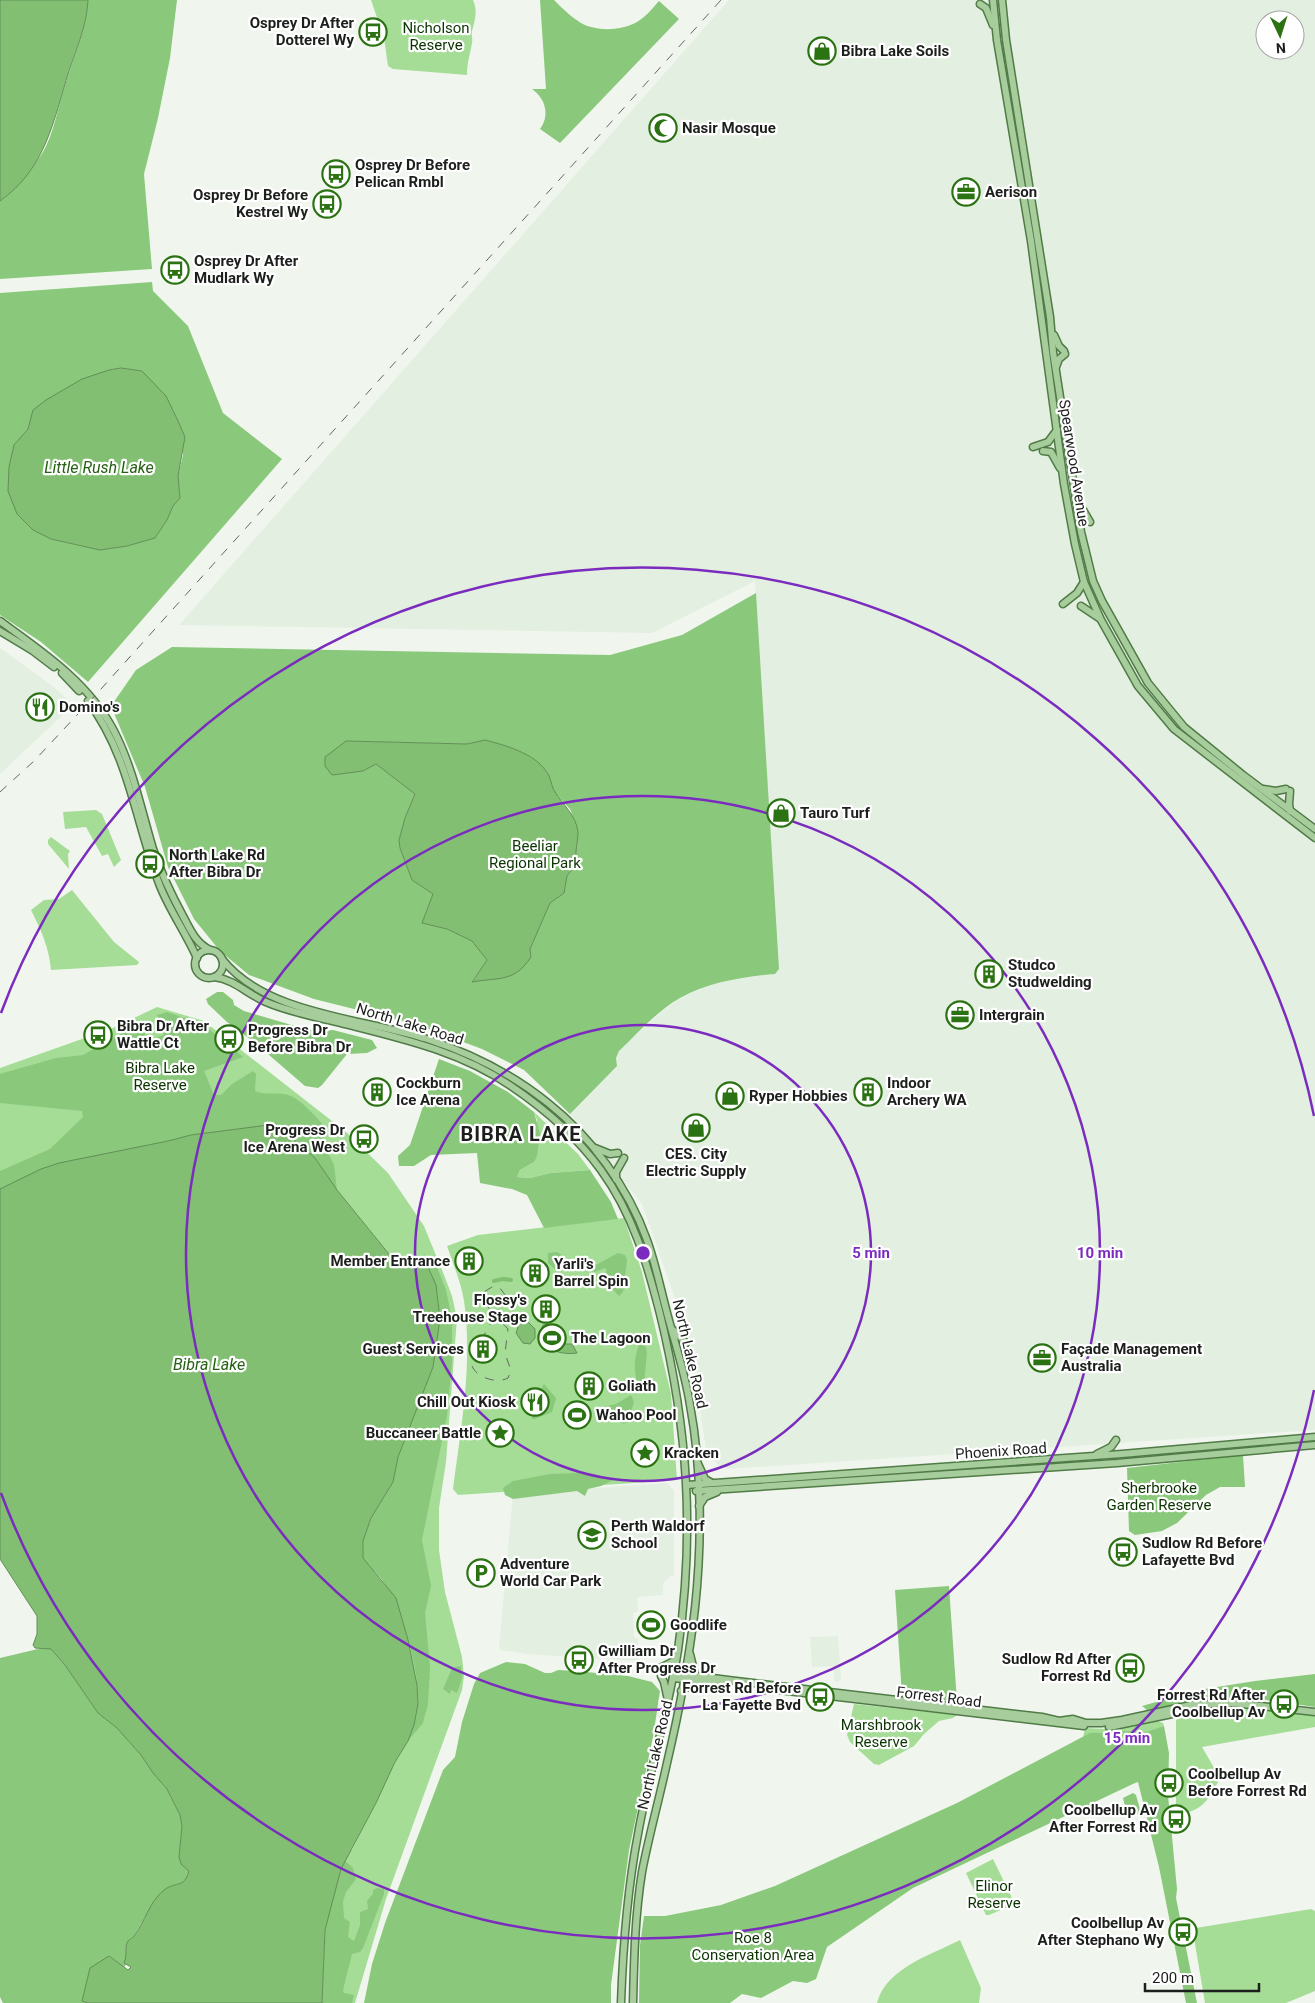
<svg xmlns="http://www.w3.org/2000/svg" width="1315" height="2003" font-family="Roboto,sans-serif">
<style>
.built{fill:#e3efe0;fill-rule:evenodd}
.green{fill:#a5dd97}
.forest{fill:#8ac87b;fill-rule:evenodd}
.water{fill:#82bf72;stroke:#638f58}
.lines{fill:none;stroke-linecap:round;stroke-linejoin:round}
.canal{stroke:#82bf72;stroke-width:4}
.major-casing{stroke:#507b46;stroke-width:9}
.major{stroke:#a7cd9d;stroke-width:6}
.rail{stroke:#646863;stroke-width:1;stroke-dasharray:9 9;stroke-linecap:butt}
.ring{fill:none;stroke:#7b2cbf;stroke-width:2.5}
.labels{text-anchor:middle;stroke-width:4.5;stroke-linejoin:round;paint-order:stroke}
.poi-label{font-size:15px;font-weight:bold;fill:#1c1f1c;stroke:#fff;text-anchor:start}
.park-label{font-size:15px;fill:#0b3500;stroke:#fff}
.street-label{font-size:15px;fill:#1c1f1c;stroke:#fff}
.water-label{font-size:16px;font-style:italic;fill:#266014;stroke:#fff}
.district-label{font-size:20px;font-weight:bold;letter-spacing:1px;fill:#1c1f1c;stroke:#fff}
.centre{fill:#7b2cbf;stroke:#fff;stroke-width:2.5}
.ring-label{font-size:15px;text-anchor:middle;font-weight:bold;fill:#7b2cbf;stroke:#fff;stroke-width:4.5;stroke-linejoin:round;paint-order:stroke}
</style>
<rect width="100%" height="100%" fill="#f0f6ee"/>
<g class="built">
<path d="M729,0h586v1430l-588,39 -10,-5 -11,-15 -17,-111 -47,-134 -72,-90 47,-48 -1,-8 3,-7 41,-38 19,-14 25,-12 35,-10 36,-3 -20,-393 -103,52 -473,-8zM1265,20h30v30h-30z"/>
<polygon points="0,648 55,688 73,705 0,774"/>
<polygon points="667,1483 674,1490 674,1576 671,1576 663,1583 663,1595 637,1597 638,1611 633,1613 634,1637 638,1639 639,1661 527,1654 501,1650 499,1647 513,1494"/>
<polygon points="838,1636 841,1681 835,1682 833,1666 812,1667 810,1637"/>
</g>
<g class="green">
<path d="M371,0h102c5,11 2,20 -1,31 -1,4 1,8 0,12 -2,12 -5,19 -5,32l-74,-6 -5,-3 -4,-28z"/>
<polygon points="96,810 102,814 121,860 114,867 108,854 102,856 86,827 65,829 63,812"/>
<polygon points="51,837 70,851 68,854 69,869 48,844 48,840"/>
<path d="M72,890l42,52 25,20 -2,3 -86,5c-2,-23 -10,-40 -20,-60l13,-10 15,-1z"/>
<path d="M157,1007l47,14 142,111 42,41 36,53 20,49 8,21 5,22 -11,144 -7,46v42l6,42 17,65 2,19 -2,14 -76,209 -31,104h-33l22,-143 9,-12 42,-86 13,-21 13,-483c-11,4 -17,6 -27,2l-57,-70 -259,-32 -78,31v-121l113,-40z"/>
<polygon points="534,1112 578,1154 590,1170 550,1173 530,1178 517,1177 520,1170 534,1162 537,1120"/>
<path d="M624,1218l18,54 29,122 6,86 -219,15 -5,-6c8,-62 20,-126 11,-188 -3,-19 -11,-37 -17,-55l31,-11z"/>
<polygon points="854,1704 957,1715 953,1718 939,1721 924,1734 914,1746 879,1765 874,1764 850,1742 847,1735"/>
<path d="M1232,1706l83,8v13l-113,20 18,31c-10,20 -18,35 -44,36v-94c12,-15 39,-13 56,-14z"/>
<path d="M1155,1720l8,3 1,3c-6,3 -12,6 -19,6 -19,1 -47,-4 -62,6l2,-10 22,1z"/>
<polygon points="993,1859 1015,1904 989,1915 986,1915 966,1873"/>
<polygon points="1311,1909 1315,1911 1315,1991 1286,2003 1205,2003 1194,1938 1196,1928"/>
<path d="M960,1940l21,48 -2,15h-102c9,-35 54,-48 83,-63z"/>
</g>
<g class="forest">
<path d="M88,0h89l-7,58 -12,60 -14,56 8,95 -152,10v-78c17,-12 31,-31 43,-49 11,-19 15,-45 22,-66 8,-28 22,-57 23,-86z"/>
<path d="M540,0h14c8,8 17,17 27,23 14,8 37,8 52,1 11,-5 19,-15 26,-23l20,18 -119,124 -20,-14c10,-13 6,-30 -8,-40h14z"/>
<path d="M152,282l1,9 35,35 35,87 59,46 -194,223 -47,-40 -41,-27v-322zM121,368l21,3 30,38 6,12 5,34 -5,21 2,22 -7,8 -6,14 -12,18 -28,8 -27,4 -49,-11 -37,-94 14,-16 81,-59z"/>
<path d="M756,593l23,376 -4,5c-33,3 -66,8 -95,24 -23,13 -42,35 -61,53l-3,7 1,8 -47,48 -46,-44 -42,-21 -64,-24 -104,-26 -65,-24 -29,-24 -26,-32 -26,-52 -23,-80 -34,-81 25,-36 36,-23 438,8 72,-20zM485,740l61,31 8,21 16,17 8,22 -3,23 2,9 -10,13 -3,17 -14,10 -20,46 1,8 -43,22 -16,2 15,-21 -15,-19 -25,-12 -25,-6 11,-29 -21,-14 -12,-32 -1,-8 6,-22 10,-24 -39,-30 -13,7 -12,1 -5,-31 121,3z"/>
<polygon points="217,992 223,992 233,1000 234,1005 244,1011 295,1026 318,1031 333,1030 372,1040 377,1048 367,1053 347,1054 322,1085 318,1088 305,1086 254,1042 227,1022 208,1004 206,999"/>
<path d="M167,1012l37,13 39,32 -39,14 10,24h7l11,-11 21,-13 3,3 -1,17c11,5 25,0 36,5 10,4 29,24 35,33l-3,13 11,23 3,25 -22,-32 -39,-34 -85,11 -23,6 -65,14 -84,26 -19,8v-18l50,-22 33,-32 -1,-6 -82,-8v-29l56,-16 27,-3 46,-26 11,-9 7,20 17,-5 -7,-20z"/>
<polygon points="439,1059 470,1071 508,1092 534,1112 540,1134 537,1156 534,1162 520,1170 517,1177 530,1178 550,1173 590,1170 611,1202 618,1219 544,1228 527,1195 512,1189 480,1183 477,1153 431,1155 414,1166 399,1166 398,1156 410,1145"/>
<path d="M557,1252c9,5 11,9 13,18l-2,2 -4,-2 -6,2 -10,-9v-10z"/>
<polygon points="618,1253 625,1255 627,1260 623,1292 619,1296 607,1283 606,1268 594,1272 592,1271 594,1266"/>
<path d="M427,1262h8l11,28 6,29v42l-5,55 -25,124 9,46 -6,27 5,54 -2,37 -5,19 -15,18c4,-12 9,-25 10,-37 2,-35 -15,-85 -31,-116 -5,-11 -17,-20 -24,-30v-17l8,-23 22,-36 5,-25 13,-35 26,-87 3,-16 -4,-34z"/>
<path d="M639,1344l6,1 2,7 -3,33 -6,-1c-5,-15 -4,-25 1,-40z"/>
<polygon points="544,1384 556,1398 552,1412 535,1419 532,1419 531,1411 539,1411 544,1407 545,1400 540,1391"/>
<polygon points="631,1395 634,1402 628,1421 624,1424 596,1412 599,1408 616,1404"/>
<polygon points="1243,1455 1245,1487 1220,1487 1206,1495 1177,1523 1162,1531 1135,1535 1129,1531 1127,1468"/>
<polygon points="577,1473 613,1480 601,1486 588,1489 585,1496 577,1491 513,1499 505,1495 503,1488 513,1481 550,1474"/>
<polygon points="949,1586 957,1702 902,1696 895,1590"/>
<polygon points="50,1648 65,1665 98,1713 117,1728 141,1755 153,1773 167,1789 180,1815 182,1826 179,1857 181,1864 189,1871 186,1879 182,1884 177,1884 154,1902 150,1908 134,1936 128,1941 126,1948 127,1956 124,1963 127,1964 124,1967 109,1956 82,2000 88,2003 3,2003 0,1997 0,1658 38,1649"/>
<polygon points="506,1662 525,1664 545,1673 551,1673 558,1670 575,1671 628,1676 652,1682 660,1691 653,1737 629,1850 611,1985 611,2003 364,2003 372,1964 385,1923 443,1770 455,1757 462,1722 474,1684 480,1673"/>
<polygon points="461,1666 462,1678 457,1693 451,1690 450,1694 443,1689 452,1668"/>
<polygon points="1315,1674 1315,1707 1245,1697 1215,1699 1147,1710 1142,1706 1198,1690 1255,1681"/>
<polygon points="1164,1726 1169,1753 1168,1795 1177,1889 1176,1898 1197,2003 1186,2003 1159,1867 1138,1782 1135,1783 913,1888 827,1947 816,1979 807,1983 793,1981 761,1998 742,1994 730,2003 639,2003 640,1945 644,1916 665,1916 721,1905 775,1886 957,1803 1090,1733 1124,1731 1146,1732"/>
<polygon points="1133,1793 1136,1795 1141,1813 1128,1818 1123,1798"/>
<polygon points="344,1860 353,1868 356,1879 346,1892 343,1901 344,1918 350,1922 348,1937 354,1941 360,1925 360,1912 368,1909 367,1901 373,1894 373,1890 377,1888 384,1889 384,1894 363,1948 360,1952 352,1954 343,1990 344,1993 354,1995 352,2003 322,2003 325,1930 332,1899"/>
</g>
<g class="water">
<path d="M0,0h88c-1,24 -11,48 -19,71 -16,51 -23,97 -69,130z"/>
<polygon points="121,368 142,371 166,396 178,421 185,437 178,476 180,498 173,506 167,520 155,538 127,546 100,550 51,539 33,530 17,514 8,491 9,467 14,445 28,429 33,410 46,400 82,379 109,370"/>
<path d="M485,740c19,5 49,13 61,31 5,6 5,15 9,21 8,13 21,23 23,40 0,11 -4,20 -1,31l-10,13 -3,17 -14,10 -20,46 1,8c-17,26 -32,20 -59,25l15,-22 -15,-19 -25,-12 -25,-6 11,-29 -21,-14 -12,-32 -1,-8 6,-22 10,-24 -39,-30 -13,7 -31,4 -7,-9v-9l21,-16 121,3z"/>
<path d="M276,1124l39,34 22,32 56,69 9,4 22,-5 12,27 4,34 -7,48 -35,90 -5,25 -22,36 -8,23v17l33,40 12,42 9,45 1,19 -4,21 -6,16 -13,21 -19,41 -35,66 -16,61 -3,73h-234l-6,-2 8,-33 19,-12 19,14 3,-3 -7,-4c4,-8 0,-16 4,-22 2,-2 5,-3 6,-5 11,-14 15,-34 30,-46 12,-9 20,-1 25,-19l-8,-7 -2,-7 3,-31 -2,-11 -13,-26 -14,-16 -12,-18 -24,-27 -19,-15 -33,-48 -14,-16 -16,-1 -2,-3 4,-11v-18l-37,-57v-370l41,-20 18,-6 109,-22 23,-6z"/>
<polygon points="523,1321 527,1321 535,1329 535,1338 530,1344 523,1343 516,1333 519,1324"/>
<path d="M548,1324l10,2 6,9 1,9h7l5,9c-17,3 -45,-6 -34,-28z"/>
<polygon points="500,1423 509,1425 510,1431 501,1442 494,1441 490,1432 495,1425"/>
</g>
<g class="lines">
<polyline class="canal" points="494,1281 503,1279 511,1280"/>
<g class="major-casing">
<g id="major">
<polyline points="993,0 997,40 1031,241 1064,484 1075,544 1084,582 1101,620 1138,686 1174,729 1315,838"/>
<polyline points="1002,0 1006,40 1050,317 1053,352 1081,532 1093,581 1102,601 1148,683 1184,727 1243,775 1315,829"/>
<polyline points="980,4 986,8 993,25"/>
<polyline points="1054,335 1059,346 1064,351"/>
<polyline points="1056,367 1059,359 1065,354"/>
<polyline points="1033,447 1048,442 1057,430"/>
<polyline points="1043,451 1051,452 1060,468"/>
<polyline points="1079,503 1090,522"/>
<polyline points="1063,604 1077,593 1084,582"/>
<polyline points="1081,606 1099,618"/>
<path d="M0,621c43,31 89,62 114,110 19,37 27,78 39,118 8,24 19,47 31,69 7,13 12,25 26,32"/>
<polyline points="0,631 33,651 54,667"/>
<polyline points="62,673 79,691"/>
<path d="M88,701c42,56 47,121 72,185 10,25 26,47 37,72"/>
<polyline points="1263,789 1276,791 1286,789"/>
<polyline points="1290,791 1289,804 1290,811"/>
<circle cx="209" cy="964" r="14"/>
<path d="M222,959c44,56 141,59 205,80 43,14 85,35 121,64 43,34 80,84 99,137 8,22 13,46 19,69 8,32 19,63 24,96 12,64 12,138 5,203 -6,52 -16,104 -28,155 -8,37 -18,72 -25,109 -7,43 -8,87 -9,131"/>
<path d="M214,977c20,2 33,17 52,25 23,10 50,15 75,21 59,15 119,28 170,63 34,23 66,51 90,84 32,44 46,93 59,144 28,115 35,218 18,336 -10,62 -29,122 -40,184 -11,57 -15,112 -17,169"/>
<polyline points="595,1148 610,1154 618,1153"/>
<polyline points="616,1179 616,1172 624,1158"/>
<polyline points="672,1329 686,1343"/>
<polyline points="1097,1454 1111,1447 1116,1440"/>
<polyline points="698,1464 705,1479 712,1483"/>
<polyline points="687,1485 1122,1454 1315,1437"/>
<polyline points="696,1491 1117,1463 1315,1445"/>
<polyline points="699,1506 705,1497 717,1492"/>
<polyline points="690,1654 695,1675"/>
<polyline points="656,1670 676,1660"/>
<polyline points="674,1673 728,1680 1042,1717 1059,1721 1073,1719 1086,1723 1101,1723 1122,1720 1191,1705 1233,1703 1315,1712"/>
<polyline points="661,1676 664,1682 668,1700"/>
<polyline points="673,1678 722,1683"/>
<polyline points="779,1690 1084,1726"/>
<polyline points="681,1691 688,1687 700,1683"/>
<polyline points="1109,1727 1172,1714 1199,1706"/>
</g>
</g>
<use href="#major" class="major"/>
<g class="rail">
<polyline points="0,792 34,761 92,699 721,0"/>
<path d="M499,1309l-2,8 11,12 -3,24 6,18 -3,7c-11,6 -31,0 -36,-12l8,-24 13,-23c-1,-10 -10,-15 -9,-27l8,-5h7l7,9 -2,7"/>
</g>
</g>
<g class="ring">
<circle cx="643" cy="1253" r="228"/>
<circle cx="643" cy="1253" r="457"/>
<path d="M1314 1390A685 685 0 0 1 1 1493M1 1013A685 685 0 0 1 1314 1116"/>
</g>
<defs>
<g id="bus-ring" transform="scale(1.4375)"><circle r="9.5" fill="#fff" stroke="#2b7212" stroke-width="1.5"/><path d="M-5-6H5V4H4V6H2V4H-2V6H-4V4H-5ZM-3.5-4V0h7V-4ZM-3.5 1.2v1.5H-2V1.2ZM2 1.2v1.5H3.5V1.2Z" fill="#2b7212"/></g>
<g id="shop-ring" transform="scale(1.4375)"><circle r="9.5" fill="#fff" stroke="#2b7212" stroke-width="1.5"/><path d="M-5-2.5h2.3a2.7 3.5 0 0 1 5.4 0H5L5.5 6h-11ZM-1.5-2.5h3a1.5 2.3 0 0 0-3 0Z" fill="#2b7212"/></g>
<g id="mosque-ring" transform="scale(1.4375)"><circle r="9.5" fill="#fff" stroke="#2b7212" stroke-width="1.5"/><path d="M3.5-4.9A6 6 0 1 0 3.5 4.9A5 5 0 1 1 3.5-4.9Z" fill="#2b7212"/></g>
<g id="office-ring" transform="scale(1.4375)"><circle r="9.5" fill="#fff" stroke="#2b7212" stroke-width="1.5"/><path d="M-6-3h4V-5.5h4V-3h4V5H-6ZM-1-4.5V-3h2v-1.5ZM-6 0V1H6V0Z" fill="#2b7212"/></g>
<g id="restaurant-ring" transform="scale(1.4375)"><circle r="9.5" fill="#fff" stroke="#2b7212" stroke-width="1.5"/><path d="M-5-6h1v4h1v-4h1v4h1v-4h1v5L-1.5 .5V6h-2V.5L-5-1ZM5-6V6H3V1.5H1.5Q1.5-4 5-6Z" fill="#2b7212"/></g>
<g id="building-ring" transform="scale(1.4375)"><circle r="9.5" fill="#fff" stroke="#2b7212" stroke-width="1.5"/><path d="M-4-6H4V6H1V3H-1V6H-4ZM-2.5-4.3h1.7v1.8h-1.7ZM.8-4.3h1.7v1.8H.8ZM-2.5-1h1.7V.8h-1.7ZM.8-1h1.7V.8H.8Z" fill="#2b7212"/></g>
<g id="stadium-ring" transform="scale(1.4375)"><circle r="9.5" fill="#fff" stroke="#2b7212" stroke-width="1.5"/><path d="M0-5a6.5 5 0 1 0 0 10a6.5 5 0 1 0 0-10ZM-3.5-1.8h7v3.6h-7Z" fill="#2b7212"/></g>
<g id="sight-ring" transform="scale(1.4375)"><circle r="9.5" fill="#fff" stroke="#2b7212" stroke-width="1.5"/><path d="M0-6L1.8-2.2L6-1.7L2.9 1.2L3.7 5.4L0 3.3L-3.7 5.4L-2.9 1.2L-6-1.7L-1.8-2.2Z" fill="#2b7212"/></g>
<g id="school-ring" transform="scale(1.4375)"><circle r="9.5" fill="#fff" stroke="#2b7212" stroke-width="1.5"/><path d="M0-5L7-2L0 1L-7-2ZM-4 1L0 2.5L4 1V4Q0 6-4 4Z" fill="#2b7212"/></g>
<g id="parking-ring" transform="scale(1.4375)"><circle r="9.5" fill="#fff" stroke="#2b7212" stroke-width="1.5"/><path d="M-3.5-5.5H1a3.5 3.5 0 0 1 0 7H-1V5.5H-3.5ZM-1-3.4V-.6H.8a1.4 1.4 0 0 0 0-2.8Z" fill="#2b7212"/></g>
</defs>
<g fill-rule="evenodd">
<use href="#bus-ring" x="373" y="32"/>
<use href="#shop-ring" x="822" y="51"/>
<use href="#mosque-ring" x="663" y="128"/>
<use href="#bus-ring" x="336" y="174"/>
<use href="#office-ring" x="966" y="192"/>
<use href="#bus-ring" x="327" y="204"/>
<use href="#bus-ring" x="175" y="270"/>
<use href="#restaurant-ring" x="40" y="707"/>
<use href="#shop-ring" x="781" y="813"/>
<use href="#bus-ring" x="150" y="864"/>
<use href="#building-ring" x="989" y="974"/>
<use href="#office-ring" x="960" y="1015"/>
<use href="#bus-ring" x="98" y="1035"/>
<use href="#bus-ring" x="229" y="1039"/>
<use href="#building-ring" x="377" y="1092"/>
<use href="#building-ring" x="868" y="1092"/>
<use href="#shop-ring" x="730" y="1096"/>
<use href="#shop-ring" x="696" y="1128"/>
<use href="#bus-ring" x="364" y="1139"/>
<use href="#building-ring" x="469" y="1261"/>
<use href="#building-ring" x="535" y="1273"/>
<use href="#building-ring" x="546" y="1309"/>
<use href="#stadium-ring" x="552" y="1338"/>
<use href="#building-ring" x="483" y="1349"/>
<use href="#office-ring" x="1042" y="1358"/>
<use href="#building-ring" x="589" y="1386"/>
<use href="#restaurant-ring" x="535" y="1402"/>
<use href="#stadium-ring" x="577" y="1415"/>
<use href="#sight-ring" x="500" y="1433"/>
<use href="#sight-ring" x="645" y="1453"/>
<use href="#school-ring" x="592" y="1535"/>
<use href="#bus-ring" x="1123" y="1552"/>
<use href="#parking-ring" x="481" y="1573"/>
<use href="#stadium-ring" x="651" y="1625"/>
<use href="#bus-ring" x="579" y="1660"/>
<use href="#bus-ring" x="1130" y="1668"/>
<use href="#bus-ring" x="820" y="1697"/>
<use href="#bus-ring" x="1284" y="1704"/>
<use href="#bus-ring" x="1169" y="1783"/>
<use href="#bus-ring" x="1176" y="1819"/>
<use href="#bus-ring" x="1183" y="1932"/>
</g>
<g class="labels">
<g class="poi-label">
<text x="354" y="28" text-anchor="end">Osprey Dr After<tspan x="354" dy="17">Dotterel Wy</tspan></text>
<text x="841" y="56">Bibra Lake Soils</text>
<text x="682" y="133">Nasir Mosque</text>
<text x="355" y="170">Osprey Dr Before<tspan x="355" dy="17">Pelican Rmbl</tspan></text>
<text x="985" y="197">Aerison</text>
<text x="308" y="200" text-anchor="end">Osprey Dr Before<tspan x="308" dy="17">Kestrel Wy</tspan></text>
<text x="194" y="266">Osprey Dr After<tspan x="194" dy="17">Mudlark Wy</tspan></text>
<text x="59" y="712">Domino's</text>
<text x="800" y="818">Tauro Turf</text>
<text x="169" y="860">North Lake Rd<tspan x="169" dy="17">After Bibra Dr</tspan></text>
<text x="1008" y="970">Studco<tspan x="1008" dy="17">Studwelding</tspan></text>
<text x="979" y="1020">Intergrain</text>
<text x="117" y="1031">Bibra Dr After<tspan x="117" dy="17">Wattle Ct</tspan></text>
<text x="248" y="1035">Progress Dr<tspan x="248" dy="17">Before Bibra Dr</tspan></text>
<text x="396" y="1088">Cockburn<tspan x="396" dy="17">Ice Arena</tspan></text>
<text x="887" y="1088">Indoor<tspan x="887" dy="17">Archery WA</tspan></text>
<text x="749" y="1101">Ryper Hobbies</text>
<text x="345" y="1135" text-anchor="end">Progress Dr<tspan x="345" dy="17">Ice Arena West</tspan></text>
<text x="696" y="1159" text-anchor="middle">CES. City<tspan x="696" dy="17">Electric Supply</tspan></text>
<text x="450" y="1266" text-anchor="end">Member Entrance</text>
<text x="554" y="1269">Yarli's<tspan x="554" dy="17">Barrel Spin</tspan></text>
<text x="527" y="1305" text-anchor="end">Flossy's<tspan x="527" dy="17">Treehouse Stage</tspan></text>
<text x="571" y="1343">The Lagoon</text>
<text x="464" y="1354" text-anchor="end">Guest Services</text>
<text x="1061" y="1354">Façade Management<tspan x="1061" dy="17">Australia</tspan></text>
<text x="608" y="1391">Goliath</text>
<text x="516" y="1407" text-anchor="end">Chill Out Kiosk</text>
<text x="596" y="1420">Wahoo Pool</text>
<text x="481" y="1438" text-anchor="end">Buccaneer Battle</text>
<text x="664" y="1458">Kracken</text>
<text x="611" y="1531">Perth Waldorf<tspan x="611" dy="17">School</tspan></text>
<text x="1142" y="1548">Sudlow Rd Before<tspan x="1142" dy="17">Lafayette Bvd</tspan></text>
<text x="500" y="1569">Adventure<tspan x="500" dy="17">World Car Park</tspan></text>
<text x="670" y="1630">Goodlife</text>
<text x="598" y="1656">Gwilliam Dr<tspan x="598" dy="17">After Progress Dr</tspan></text>
<text x="1111" y="1664" text-anchor="end">Sudlow Rd After<tspan x="1111" dy="17">Forrest Rd</tspan></text>
<text x="801" y="1693" text-anchor="end">Forrest Rd Before<tspan x="801" dy="17">La Fayette Bvd</tspan></text>
<text x="1265" y="1700" text-anchor="end">Forrest Rd After<tspan x="1265" dy="17">Coolbellup Av</tspan></text>
<text x="1188" y="1779">Coolbellup Av<tspan x="1188" dy="17">Before Forrest Rd</tspan></text>
<text x="1157" y="1815" text-anchor="end">Coolbellup Av<tspan x="1157" dy="17">After Forrest Rd</tspan></text>
<text x="1164" y="1928" text-anchor="end">Coolbellup Av<tspan x="1164" dy="17">After Stephano Wy</tspan></text>
</g>
<g class="park-label">
<text x="436" y="33">Nicholson<tspan x="436" dy="17">Reserve</tspan></text>
<text x="535" y="851">Beeliar<tspan x="535" dy="17">Regional Park</tspan></text>
<text x="160" y="1073">Bibra Lake<tspan x="160" dy="17">Reserve</tspan></text>
<text x="1159" y="1493">Sherbrooke<tspan x="1159" dy="17">Garden Reserve</tspan></text>
<text x="881" y="1730">Marshbrook<tspan x="881" dy="17">Reserve</tspan></text>
<text x="994" y="1891">Elinor<tspan x="994" dy="17">Reserve</tspan></text>
<text x="753" y="1943">Roe 8<tspan x="753" dy="17">Conservation Area</tspan></text>
</g>
<g class="street-label">
<text transform="translate(1074 463) rotate(81)" y="5">Spearwood Avenue</text>
<text transform="translate(410 1024) rotate(17)" y="5">North Lake Road</text>
<text transform="translate(690 1354) rotate(77)" y="5">North Lake Road</text>
<text transform="translate(1001 1451) rotate(-4)" y="5">Phoenix Road</text>
<text transform="translate(939 1697) rotate(7)" y="5">Forrest Road</text>
<text transform="translate(655 1755) rotate(-77)" y="5">North Lake Road</text>
</g>
<g class="water-label">
<text x="99" y="473">Little Rush Lake</text>
<text x="209" y="1370">Bibra Lake</text>
</g>
<g class="district-label">
<text x="521" y="1141">BIBRA LAKE</text>
</g>
</g>
<circle cx="643" cy="1253" r="8" class="centre"/>
<g class="ring-label">
<text x="871" y="1258">5 min</text>
<text x="1100" y="1258">10 min</text>
<text x="1127" y="1743">15 min</text>
</g>
<g transform="translate(1280 35) rotate(176)"><circle r="24" fill="#ffffff" stroke="#a4a5a4"/>
<path d="M0-4L9 19L0 12L-9 19Z" fill="#2b7212"/>
<text y="-8" font-size="14" font-weight="bold" text-anchor="middle" fill="#1c1f1c">N</text>
</g>
<path d="M1145 1983v8h114v-8" fill="none" stroke="#1c1f1c" stroke-width="2.5"/>
<text x="1152" y="1983" font-size="15" fill="#1c1f1c" stroke="#ffffff" stroke-width="4" paint-order="stroke">200 m</text>
</svg>
